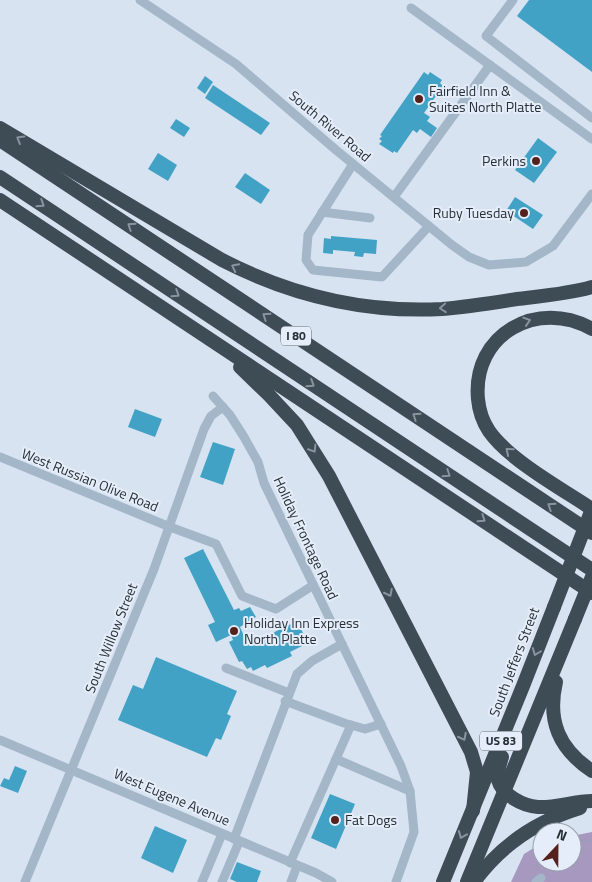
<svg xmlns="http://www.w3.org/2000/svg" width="592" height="882" font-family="'Titillium Web',sans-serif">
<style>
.green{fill:#a698bf}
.building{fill:#41a2c5}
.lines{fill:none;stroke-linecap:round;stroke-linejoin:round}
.path{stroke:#8ea3b4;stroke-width:1;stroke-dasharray:2.5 2.5;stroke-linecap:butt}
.minor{stroke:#a4b7c8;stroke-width:9}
.highway{stroke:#3d4c55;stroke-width:14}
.highway-bridge{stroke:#3d4c55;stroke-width:14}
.oneway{stroke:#88949f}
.poi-dot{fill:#54211c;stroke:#e4edf9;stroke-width:2}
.labels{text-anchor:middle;stroke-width:4;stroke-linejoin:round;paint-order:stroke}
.shield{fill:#e4edf9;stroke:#5f686f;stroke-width:1}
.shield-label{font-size:12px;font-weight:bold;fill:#262f34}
.poi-label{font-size:14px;fill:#262f34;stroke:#e4edf9;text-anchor:start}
.street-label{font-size:14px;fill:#262f34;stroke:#e4edf9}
</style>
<rect width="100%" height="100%" fill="#d8e3f1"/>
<polygon class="green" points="592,832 592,882 511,882 524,854 542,843 542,862 572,862 572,836"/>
<g class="building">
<polygon points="529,0 592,0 592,72 517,16"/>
<polygon points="424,72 428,75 430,72 442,80 440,83 443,86 424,113 430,117 427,121 437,128 431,137 420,129 417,133 413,130 397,153 394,151 393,153 379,144 382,141 379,139 382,136 380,135"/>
<polygon points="205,76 213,82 205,94 197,88"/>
<polygon points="213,85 270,123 261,135 205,98"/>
<polygon points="176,119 190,128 184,137 170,128"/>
<polygon points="538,138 557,152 534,183 515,170"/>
<polygon points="158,153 177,165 168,181 148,169"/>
<polygon points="245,173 270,190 261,204 235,187"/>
<polygon points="515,197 543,215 533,229 506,211"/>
<polygon points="331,236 377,240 376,254 364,253 363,257 354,256 355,252 333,250 333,254 323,253 324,238 331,239"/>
<polygon points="135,409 162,419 155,437 128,427"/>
<polygon points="213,442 235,449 223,485 200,477"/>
<polygon points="203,549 234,610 239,608 241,611 250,607 256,617 240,627 248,645 297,621 308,643 290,652 292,656 267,668 265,665 253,671 251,667 247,669 242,661 239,662 229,642 233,640 231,635 216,642 208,625 215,622 184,558"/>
<polygon points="156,657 237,691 227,714 231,716 221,740 216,738 207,757 118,720 133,685 143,689"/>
<polygon points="15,766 27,771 18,793 0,786 4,778 9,780"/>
<polygon points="330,794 355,804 336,849 311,838"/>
<polygon points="155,826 187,840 173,873 141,858"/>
<polygon points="237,862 261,871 257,882 237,882 230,879"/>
</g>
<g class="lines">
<g class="path">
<polyline points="572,843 592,840"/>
<polyline points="538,871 537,864 542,855"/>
</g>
<g class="minor">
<polyline points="140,0 236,64 336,150 452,245 469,257 489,265 526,262 553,246 592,194"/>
<polyline points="513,0 486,36 592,118"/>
<polyline points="411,8 592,139"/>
<polyline points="353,164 308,235 306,260 313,270 382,277 429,226"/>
<polyline points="394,197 490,65"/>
<polyline points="322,212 370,218"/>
<polyline points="213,396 230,415 244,437 258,462 264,483 401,766 410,791 414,832 396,882"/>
<polyline points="0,457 170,527 216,544 242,596 276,609 312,586"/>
<polyline points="226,668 289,693"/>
<polyline points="285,701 344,723 365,729 381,724"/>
<polyline points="0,740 316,873 332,882"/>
<polyline points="336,759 410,791"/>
<polyline points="234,839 297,674 312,661 342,644"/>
<polyline points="290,863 351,725"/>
<polyline points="25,882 154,569 204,429 211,416 223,407"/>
<polyline points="202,882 222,834"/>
<polyline points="222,882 239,842"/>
<polyline points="291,882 297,866"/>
<polyline points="536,882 541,878"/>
</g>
<g class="highway">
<path d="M0,128l222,132c68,35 143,53 220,49 25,-2 50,-6 75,-10 25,-3 51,-5 75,-12"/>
<polyline points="0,140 592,533"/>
<polyline points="0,177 592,570"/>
<polyline points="0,200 592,593"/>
<path d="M592,329c-54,-31 -120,5 -114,70 1,11 5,23 11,32 20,29 73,58 103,78"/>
<polyline points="240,367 269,395 297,425 329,476 471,752 477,772 473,811"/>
<path d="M556,682c-9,39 3,67 36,89"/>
<path d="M502,757c-2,7 -5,15 -4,23 4,15 25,26 40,27 18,1 36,-6 54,-6"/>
<polyline points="443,882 523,686 554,607"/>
<polyline points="467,882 575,619"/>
<path d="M474,882c26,-36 63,-61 106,-74"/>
</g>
<g class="highway-bridge">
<polyline points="554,607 592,509"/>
<polyline points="575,619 592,577"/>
</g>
</g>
<defs><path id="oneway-chevron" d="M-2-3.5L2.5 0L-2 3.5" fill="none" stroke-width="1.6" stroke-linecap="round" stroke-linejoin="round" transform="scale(1.25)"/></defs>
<g class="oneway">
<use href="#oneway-chevron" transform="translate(20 139) rotate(-149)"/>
<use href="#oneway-chevron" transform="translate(41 204) rotate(33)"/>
<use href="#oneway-chevron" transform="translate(131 226) rotate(-146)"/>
<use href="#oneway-chevron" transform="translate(235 267) rotate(-153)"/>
<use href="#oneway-chevron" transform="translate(176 294) rotate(33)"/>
<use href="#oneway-chevron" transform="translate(443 308) rotate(176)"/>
<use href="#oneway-chevron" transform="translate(266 316) rotate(-146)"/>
<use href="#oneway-chevron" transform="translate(527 321) rotate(-18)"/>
<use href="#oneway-chevron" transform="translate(311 384) rotate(33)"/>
<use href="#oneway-chevron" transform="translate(416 416) rotate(-146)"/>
<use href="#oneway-chevron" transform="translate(313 449) rotate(58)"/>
<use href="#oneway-chevron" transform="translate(509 451) rotate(-140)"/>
<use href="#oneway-chevron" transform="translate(447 474) rotate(34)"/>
<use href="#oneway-chevron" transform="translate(551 506) rotate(-146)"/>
<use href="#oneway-chevron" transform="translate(482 519) rotate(34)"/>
<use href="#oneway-chevron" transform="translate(389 593) rotate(63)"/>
<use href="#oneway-chevron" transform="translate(536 652) rotate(111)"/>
<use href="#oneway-chevron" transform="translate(463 737) rotate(63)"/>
<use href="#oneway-chevron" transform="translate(462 835) rotate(112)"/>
</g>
<g class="poi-dot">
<circle cx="419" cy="99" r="5"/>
<circle cx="536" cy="161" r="5"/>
<circle cx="524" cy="213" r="5"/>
<circle cx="234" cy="631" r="5"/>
<circle cx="335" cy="820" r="5"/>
</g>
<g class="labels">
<g class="shield">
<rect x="281" y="326.5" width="30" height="19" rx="4"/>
<rect x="480" y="731.5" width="42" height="19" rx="4"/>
</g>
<g class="shield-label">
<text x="296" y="340">I 80</text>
<text x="501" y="745">US 83</text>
</g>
<g class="poi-label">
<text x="429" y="96">Fairfield Inn &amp;<tspan x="429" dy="16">Suites North Platte</tspan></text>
<text x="526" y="166" text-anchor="end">Perkins</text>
<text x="514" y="218" text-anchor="end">Ruby Tuesday</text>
<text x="244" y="628">Holiday Inn Express<tspan x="244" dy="16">North Platte</tspan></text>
<text x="345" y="825">Fat Dogs</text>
</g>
<g class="street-label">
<text transform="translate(330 126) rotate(40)" y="5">South River Road</text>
<text transform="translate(90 480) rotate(22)" y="5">West Russian Olive Road</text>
<text transform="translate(306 538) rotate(65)" y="5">Holiday Frontage Road</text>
<text transform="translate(111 638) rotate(-68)" y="5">South Willow Street</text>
<text transform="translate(514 662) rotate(-69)" y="5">South Jeffers Street</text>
<text transform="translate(172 797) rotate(23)" y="5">West Eugene Avenue</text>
</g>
</g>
<g transform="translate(557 847) rotate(22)"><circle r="24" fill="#e4edf9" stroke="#98a1aa"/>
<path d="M0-4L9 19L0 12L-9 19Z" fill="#54211c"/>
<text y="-8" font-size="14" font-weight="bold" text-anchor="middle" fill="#262f34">N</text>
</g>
</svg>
